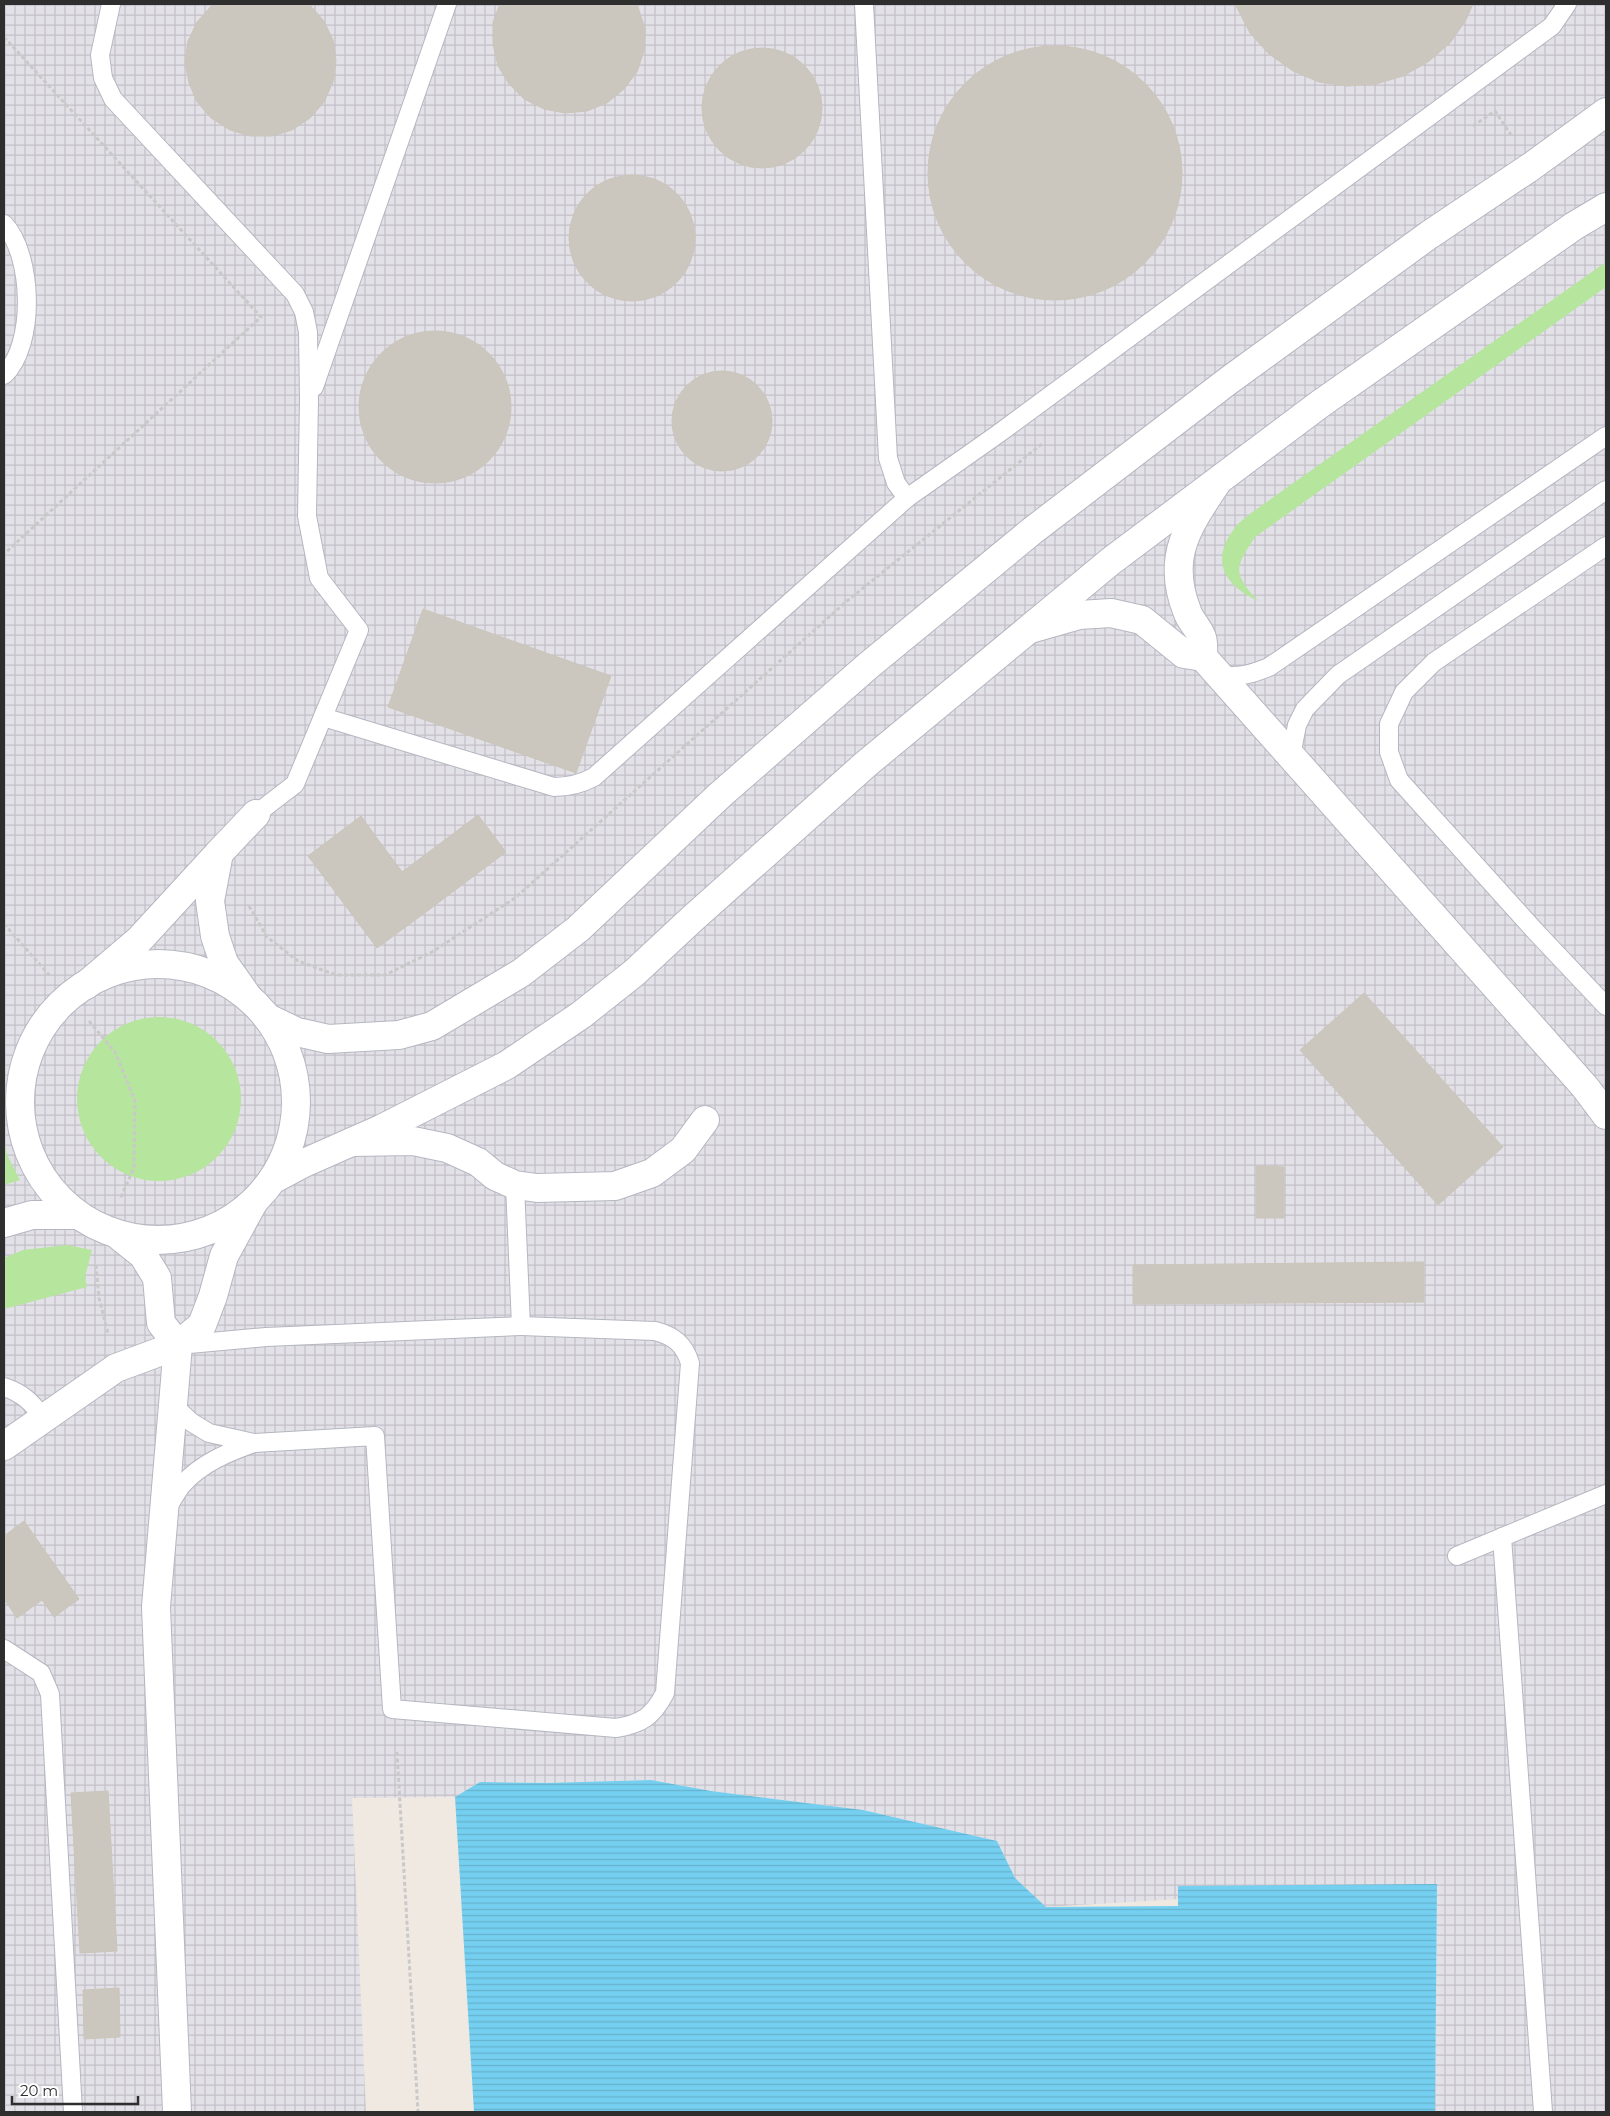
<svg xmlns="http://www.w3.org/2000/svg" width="1610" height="2116" font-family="Montserrat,sans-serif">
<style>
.industrial{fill:url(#industrial-grid)}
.green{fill:#b6e59e}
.water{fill:url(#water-rules)}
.building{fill:#cbc7bf;stroke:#cbc5ba}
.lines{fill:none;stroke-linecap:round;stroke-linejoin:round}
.lane-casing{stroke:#b4b7c1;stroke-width:20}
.street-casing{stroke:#b4b7c1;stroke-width:30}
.secondary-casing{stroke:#b4b7c1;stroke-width:30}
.path{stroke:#c9c9c9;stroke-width:3;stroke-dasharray:4 2.5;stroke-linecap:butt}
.lane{stroke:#fff;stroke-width:18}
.street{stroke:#fff;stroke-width:28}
.secondary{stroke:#fff;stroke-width:28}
</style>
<defs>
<pattern id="industrial-grid" width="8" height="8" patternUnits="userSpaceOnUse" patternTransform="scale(1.25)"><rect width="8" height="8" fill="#e3e1e8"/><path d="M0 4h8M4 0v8" fill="none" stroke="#c3c1c7"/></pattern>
<pattern id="water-rules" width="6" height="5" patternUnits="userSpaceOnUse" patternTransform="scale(1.25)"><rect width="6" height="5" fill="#75cff0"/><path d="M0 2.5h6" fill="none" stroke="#66b2ce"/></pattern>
</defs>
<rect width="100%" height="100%" fill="#efe9e1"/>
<polygon class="industrial" points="4,4 1606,4 1606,2112 1435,2112 1437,1884 1045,1907 1015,1878 997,1841 863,1810 711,1791 651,1780 546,1783 480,1782 455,1797 352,1798 366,2112 4,2112"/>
<g class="green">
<path d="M1606,262v25l-351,250c-20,31 -23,35 3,64 -32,-15 -49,-39 -24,-72 4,-6 11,-11 17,-16z"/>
<circle cx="159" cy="1099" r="82"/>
<polygon points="4,1139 7,1155 20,1180 4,1185"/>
<polygon points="67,1245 92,1250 85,1277 87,1287 4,1309 4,1258 23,1250"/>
</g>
<polygon class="water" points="651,1780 711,1791 863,1810 997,1841 1015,1878 1046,1907 1178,1906 1178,1886 1437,1884 1435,2112 474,2112 455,1797 480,1782 546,1783"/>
<g class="building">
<polygon points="213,4 309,4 324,21 333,40 336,61 333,82 324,102 310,118 292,130 272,136 250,136 230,130 211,118 197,102 189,83 185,62 188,41 197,22"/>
<polygon points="500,4 637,4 645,29 644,51 637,72 624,89 607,103 587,111 565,113 544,109 524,99 509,84 498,66 493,44 493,22"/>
<polygon points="1235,4 1473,4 1466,20 1450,43 1428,62 1403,76 1376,84 1347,86 1319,82 1293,71 1269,54 1250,33"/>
<circle cx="1055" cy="173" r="127"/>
<circle cx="762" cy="108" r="60"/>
<circle cx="632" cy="238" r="63"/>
<circle cx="435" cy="407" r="76"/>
<circle cx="722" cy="421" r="50"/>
<polygon points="423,609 611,676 576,773 388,707"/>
<polygon points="478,815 506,852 430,909 402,872"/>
<polygon points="361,816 382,845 330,885 308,856"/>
<polygon points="382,845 430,909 377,948 330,885"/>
<polygon points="1364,993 1503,1147 1438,1205 1300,1050"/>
<polygon points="1256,1166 1284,1167 1284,1218 1256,1218"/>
<polygon points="1424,1262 1424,1302 1133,1304 1133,1265"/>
<polygon points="24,1521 79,1599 54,1617 42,1600 17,1618 4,1599 4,1536"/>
<polygon points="108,1791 117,1951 80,1953 71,1793"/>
<polygon points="119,1988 120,2037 84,2039 83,1990"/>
</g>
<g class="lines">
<g class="lane-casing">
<g id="lane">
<polyline points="111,4 100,55 103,78 113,99 295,294 304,312 308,332 309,400 307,516 319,578 359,630 295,784 256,814"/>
<polyline points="864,4 888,458 896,483 907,498"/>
<path d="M4,224c29,31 32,121 0,151"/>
<polyline points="314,387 447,4"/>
<polyline points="1606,546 1434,662 1404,692 1389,724 1389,752 1399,780 1535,931 1606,1006"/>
<path d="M1220,675c18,3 32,-1 49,-8l337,-231"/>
<path d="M323,717l231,70c16,0 27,-3 40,-10l313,-279 91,-64 554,-408 15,-22"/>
<polyline points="1291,756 1297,725 1305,709 1338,675 1606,490"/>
<polyline points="178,1345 266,1337 521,1326 515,1185"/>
<path d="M4,1387c18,6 28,15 38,30"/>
<path d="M254,1443l121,-7 17,273 224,19c26,-4 37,-12 49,-35l25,-330c-6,-19 -16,-27 -35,-32l-134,-5"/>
<path d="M167,1508c5,-7 10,-17 15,-23 19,-22 47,-33 72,-42l-45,-10 -18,-11 -19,-18"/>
<polyline points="1502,1537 1543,2112"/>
<polyline points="1457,1556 1606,1494"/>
<polyline points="4,1649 41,1673 50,1694 73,2112"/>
</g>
</g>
<g class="street-casing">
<g id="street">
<path d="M1216,484c-29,43 -50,74 -29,127 3,10 12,17 15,27 2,5 1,13 1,19l382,430 21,28"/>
<polyline points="1030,629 1079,615 1111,613 1142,620 1184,654 1203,657"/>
<polyline points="219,853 256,814"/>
<polyline points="86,985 139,940 219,853 210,901 215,936 224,963 248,997"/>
<polyline points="352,1142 413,1141 447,1148 478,1162 495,1176 515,1185 537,1188 615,1186 652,1173 683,1150 705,1120"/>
<polyline points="118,1235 143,1255 157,1278 161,1323 178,1345 156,1607 177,2112"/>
<polyline points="4,1446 116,1368 178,1345 202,1325 213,1296 224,1256 253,1203"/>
</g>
</g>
<g class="secondary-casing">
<g id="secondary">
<circle cx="158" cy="1102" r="138"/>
<polyline points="268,1018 297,1032 328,1039 399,1035 432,1026 521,973 578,929 720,795 869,665 1032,531 1228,381 1429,235 1532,166 1606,112"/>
<polyline points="272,1180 304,1163 381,1129 507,1065 581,1015 634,973 692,919 866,764 1111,561 1320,404 1574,226 1606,207"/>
<polyline points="4,1223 32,1215 77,1215"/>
</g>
</g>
<g class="path">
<polyline points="4,37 261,317 4,554"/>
<polyline points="1473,126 1495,111 1511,135"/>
<polyline points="249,906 267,937 298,961 336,975 385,975 432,952 515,898 847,601 1043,443"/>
<polyline points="4,924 51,977"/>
<polyline points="89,1021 115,1052 135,1101 134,1168 120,1199"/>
<polyline points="96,1265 99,1298 108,1333"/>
<polyline points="397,1752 418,2112"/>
</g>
<use href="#lane" class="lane"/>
<use href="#street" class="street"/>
<use href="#secondary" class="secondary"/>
</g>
<rect width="1610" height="2116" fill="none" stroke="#2e2e2e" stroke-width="10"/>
<path d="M12 2096v8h126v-8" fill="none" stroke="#2e2e2e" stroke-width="2.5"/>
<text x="20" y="2096" font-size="15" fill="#2e2e2e" stroke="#ffffff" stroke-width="4" paint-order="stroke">20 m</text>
</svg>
